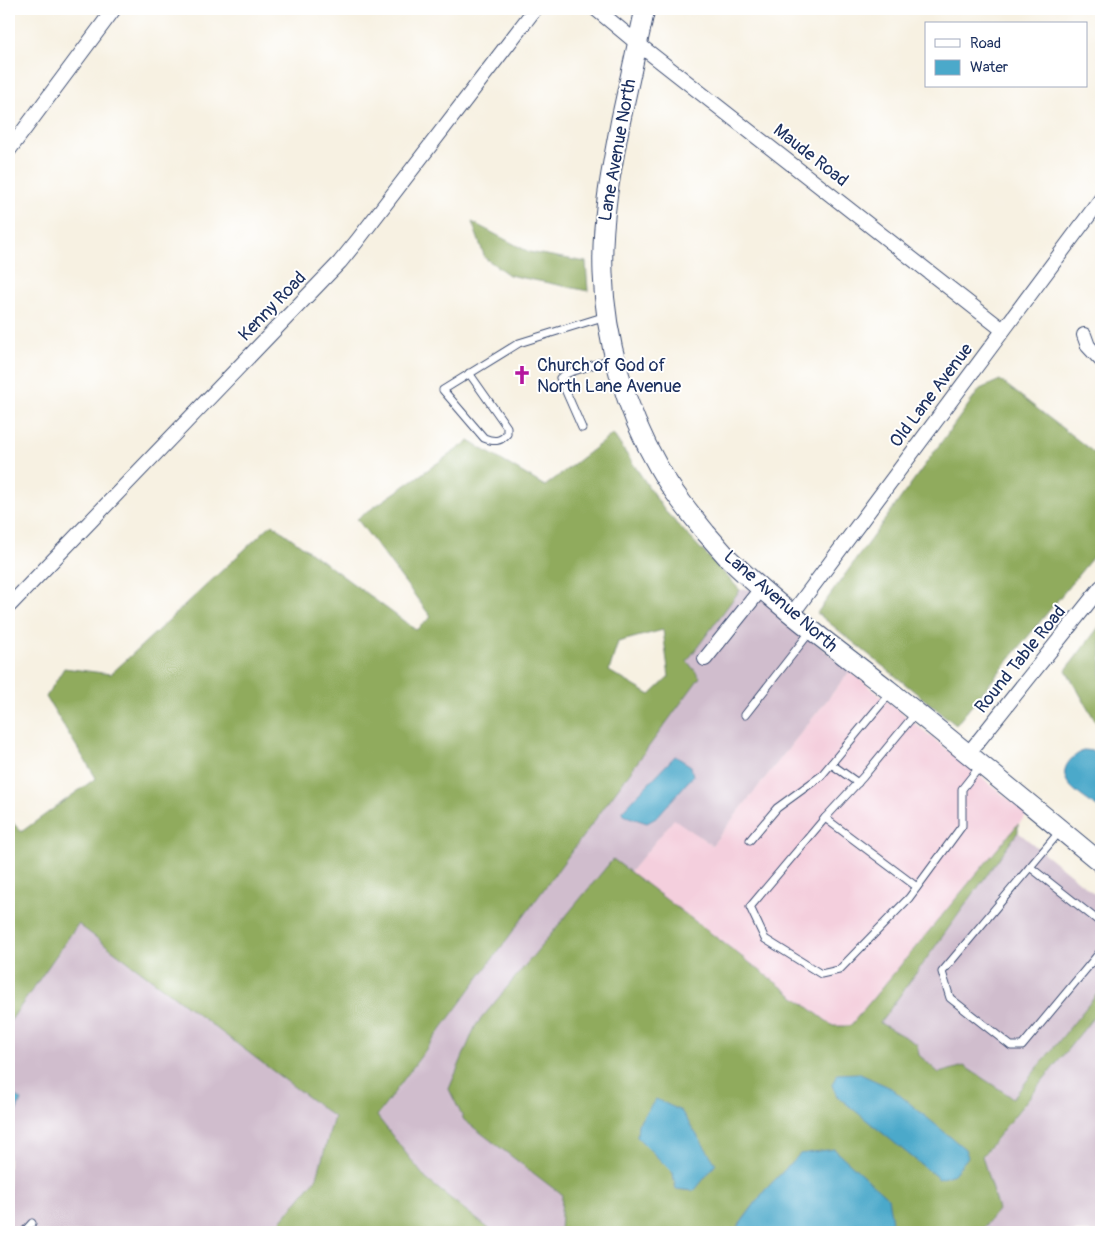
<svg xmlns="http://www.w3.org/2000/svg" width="1110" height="1241" font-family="Pangolin,sans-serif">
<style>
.built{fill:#f4cfdd}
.industrial{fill:#d0bdcd}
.forest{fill:#90ab5d;stroke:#566d5e;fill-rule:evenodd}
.water{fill:#4ba9ca;stroke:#336c94}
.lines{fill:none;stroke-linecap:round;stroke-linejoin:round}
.lane-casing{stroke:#3c4c72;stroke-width:9}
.street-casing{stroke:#3c4c72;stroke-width:16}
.secondary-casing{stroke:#3c4c72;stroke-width:21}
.lane{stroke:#fff;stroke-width:7}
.street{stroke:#fff;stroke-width:14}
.secondary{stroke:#fff;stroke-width:19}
.labels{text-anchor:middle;stroke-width:4;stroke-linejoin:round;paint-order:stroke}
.street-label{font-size:18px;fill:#1b2f5e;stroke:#fff}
.poi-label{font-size:18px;fill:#1b2f5e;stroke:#fff;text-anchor:start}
</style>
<rect width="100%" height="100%" fill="#fff"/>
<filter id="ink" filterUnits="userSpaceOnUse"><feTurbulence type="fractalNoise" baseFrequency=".02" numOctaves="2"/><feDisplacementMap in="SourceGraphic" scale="10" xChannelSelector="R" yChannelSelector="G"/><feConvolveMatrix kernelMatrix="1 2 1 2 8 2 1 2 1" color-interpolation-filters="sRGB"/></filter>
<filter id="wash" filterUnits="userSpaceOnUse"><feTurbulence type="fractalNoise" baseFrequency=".0096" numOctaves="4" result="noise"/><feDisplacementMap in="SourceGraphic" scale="20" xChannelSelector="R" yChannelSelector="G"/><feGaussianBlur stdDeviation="1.12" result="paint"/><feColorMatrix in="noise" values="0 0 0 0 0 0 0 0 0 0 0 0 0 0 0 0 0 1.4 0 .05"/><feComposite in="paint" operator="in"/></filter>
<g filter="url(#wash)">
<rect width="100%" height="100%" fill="#f7f1e2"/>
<polygon class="built" points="850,671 1027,814 850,1026 833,1026 630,872 674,818 712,845"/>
<g class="industrial">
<polygon points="750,589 850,671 712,845 674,819 630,872 613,859 464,1120 562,1195 560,1232 493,1232 426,1179 377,1117 700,677 687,661 740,590"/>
<polygon points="1018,832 1101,899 1101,989 1013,1098 964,1066 940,1074 880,1023"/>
<polygon points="78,924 334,1117 317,1177 272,1232 9,1232 9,1023"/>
<polygon points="1101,1008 1101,1232 980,1232 998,1210 982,1157"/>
</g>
<g class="forest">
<polygon points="472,222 529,252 586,262 588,291 509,275 485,258"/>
<polygon points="1000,380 1101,458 1101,547 956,725 817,613 980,389"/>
<path d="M613,434l52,77 75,79 -53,71 13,16 -323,439 49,63 67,53h-221l45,-55 17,-60 -256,-193 -69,99v-205l12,14 75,-54 -50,-81 18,-29 47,6 161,-150 144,106 15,-13 -74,-98 112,-78 76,45zM663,630l6,47 -19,18 -41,-24 9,-29z"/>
<polygon points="1101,624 1101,731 1066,670"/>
<path d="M1018,824v8l-138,191 37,21 2,11 20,18 25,-7 49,32 88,-109v19l-119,148 16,54 -18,22h-89l2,-3 -93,-74 -35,35 -31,42h-174l2,-37 -98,-75 -15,-31 27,-64 137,-166 220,167h17zM673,1173l20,18 -17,-2z"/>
</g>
<g class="water">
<path d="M1085,750l8,1 8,6v53c-9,-7 -23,-15 -31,-24 -13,-16 0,-29 15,-36z"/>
<polygon points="675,756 691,766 693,776 656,818 647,823 623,815 622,811"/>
<polygon points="858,1073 891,1088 965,1149 968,1157 954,1174 939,1179 837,1096 832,1085 837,1074"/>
<polygon points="9,1089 21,1100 16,1112 9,1121"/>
<polygon points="656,1099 681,1111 716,1164 694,1191 676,1189 673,1173 637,1137 638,1124"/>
<polygon points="834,1149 888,1198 893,1229 891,1232 734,1232 765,1190 800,1154"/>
</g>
</g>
<g filter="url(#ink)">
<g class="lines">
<g class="lane-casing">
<g id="lane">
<path d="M469,373l38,54v7c-7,8 -13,8 -23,4l-41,-48 76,-47 87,-27"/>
<polyline points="582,428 560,378 568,373 614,358"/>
<polyline points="915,714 863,777 825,818 917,887"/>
<polyline points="745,715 810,632"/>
<polyline points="831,764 858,783"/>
<polyline points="825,818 750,907 765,939 821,974 839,970 909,898 962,826 962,789 981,765"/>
<polyline points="1061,830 942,972 950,998 1011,1046 1022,1046 1101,951"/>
<polyline points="750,840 777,808 821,776 891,692"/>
<polyline points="1030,867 1101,923"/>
<polyline points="24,1232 32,1223"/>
</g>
</g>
<g class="street-casing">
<g id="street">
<polyline points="596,9 637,43 1003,330"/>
<polyline points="9,150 114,9"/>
<polyline points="1084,335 1088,346 1101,360"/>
<polyline points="9,606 340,262 357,241 535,9"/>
<polyline points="792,614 1101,199"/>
<polyline points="705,659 761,589"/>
<polyline points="968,754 1101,587"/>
</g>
</g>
<g class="secondary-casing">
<path id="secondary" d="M645,9c-8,36 -16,73 -24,110 -10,52 -20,101 -18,154 2,67 22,136 56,195 13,23 30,44 47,65 7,8 14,16 21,24 50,49 107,90 162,133 71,57 142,115 212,173"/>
</g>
<use href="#lane" class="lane"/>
<use href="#street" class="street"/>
<use href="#secondary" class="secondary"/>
</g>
</g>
<defs>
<g id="church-bare" transform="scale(1.5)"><path d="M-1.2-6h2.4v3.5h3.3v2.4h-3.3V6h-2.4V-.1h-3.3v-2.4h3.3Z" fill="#b5179e" stroke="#fff" stroke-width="2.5" paint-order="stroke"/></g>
</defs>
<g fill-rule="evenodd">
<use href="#church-bare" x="522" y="375"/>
</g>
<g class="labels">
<g class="street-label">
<text transform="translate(617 150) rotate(-80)" y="6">Lane Avenue North</text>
<text transform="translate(811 155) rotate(38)" y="6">Maude Road</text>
<text transform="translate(272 306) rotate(-46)" y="6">Kenny Road</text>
<text transform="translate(931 395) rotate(-53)" y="6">Old Lane Avenue</text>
<text transform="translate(781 601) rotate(41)" y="6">Lane Avenue North</text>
<text transform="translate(1020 659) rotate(-51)" y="6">Round Table Road</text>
</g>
<g class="poi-label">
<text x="537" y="371">Church of God of<tspan x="537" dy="21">North Lane Avenue</tspan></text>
</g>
</g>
<rect width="1110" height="1241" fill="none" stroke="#fff" stroke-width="30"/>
<rect x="925" y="22" width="162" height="65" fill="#ffffff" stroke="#a4acbf"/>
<rect x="935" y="39" width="25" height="8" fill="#ffffff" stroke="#a4acbf"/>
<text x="970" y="48" font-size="15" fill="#1b2f5e">Road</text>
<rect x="935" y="60" width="25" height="15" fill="#4ba9ca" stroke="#a4acbf"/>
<text x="970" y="72" font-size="15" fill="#1b2f5e">Water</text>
</svg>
